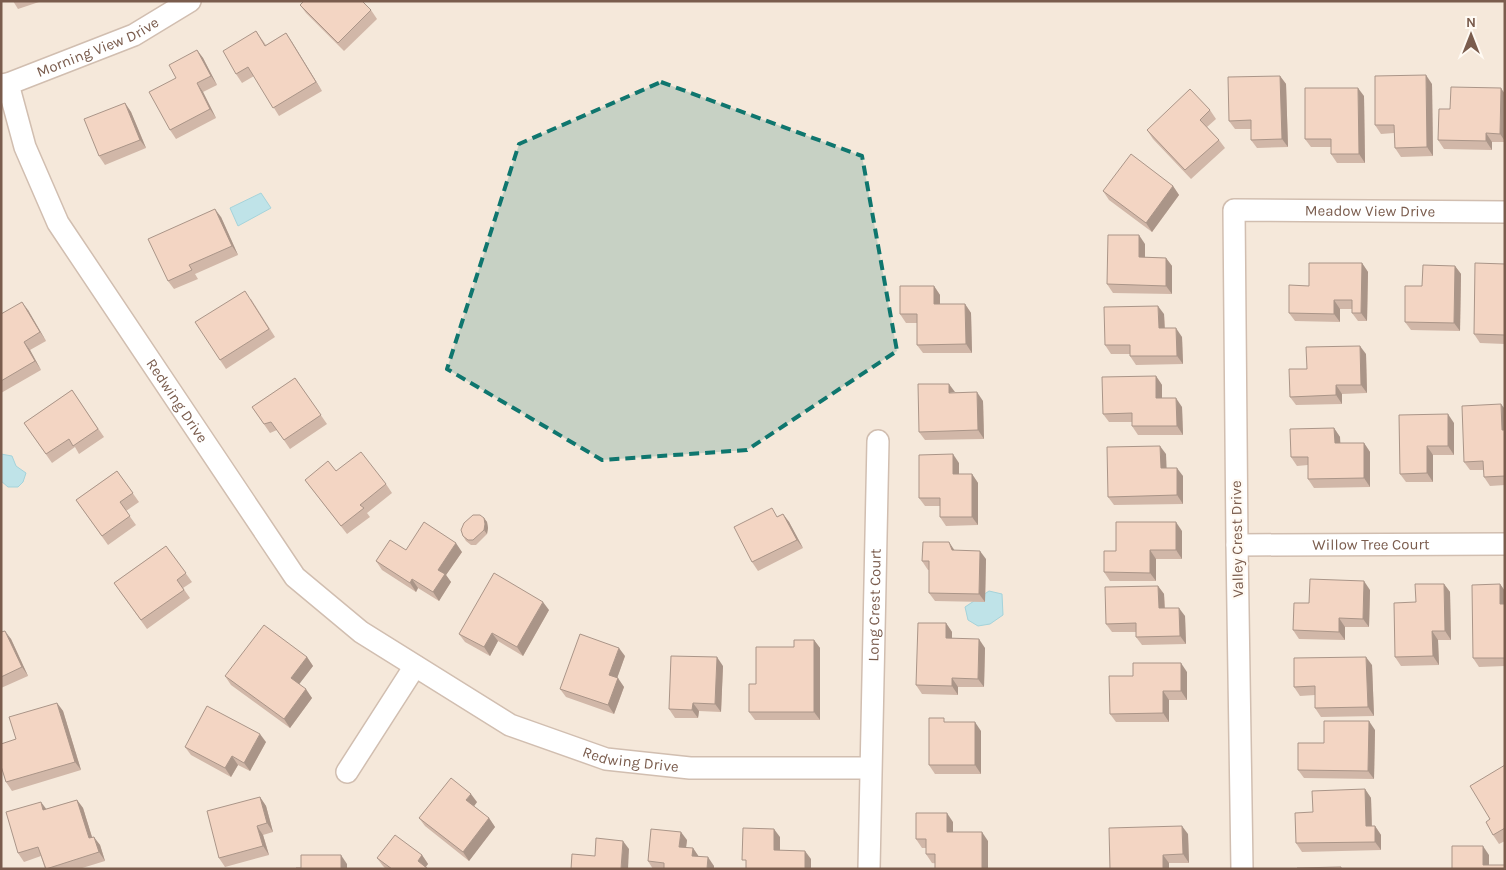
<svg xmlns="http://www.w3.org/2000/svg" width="1506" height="870" font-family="Karla,sans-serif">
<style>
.residential{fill:#f5e8da}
.water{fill:#bfe3e8;stroke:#a5d3da}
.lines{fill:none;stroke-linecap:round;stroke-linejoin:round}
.street-casing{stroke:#d1beb0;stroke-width:24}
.street{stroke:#fff;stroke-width:21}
.wall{fill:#d1b7a8}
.shaded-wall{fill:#aa9588}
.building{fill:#f3d5c3;stroke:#aa9588}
.marked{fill:#0f766e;fill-opacity:0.2;stroke:#0f766e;stroke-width:4;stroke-dasharray:10 6;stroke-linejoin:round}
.labels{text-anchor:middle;stroke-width:4.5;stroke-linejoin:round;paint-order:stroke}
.street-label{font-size:15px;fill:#7a5c4d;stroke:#fffaf3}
</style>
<rect width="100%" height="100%" fill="#fdf6ec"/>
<rect class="residential" x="1" y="1" width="1504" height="868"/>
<g class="water">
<polygon points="261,193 271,208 238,226 230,208"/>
<polygon points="1,454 12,456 16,466 26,473 23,482 18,487 8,487 1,481"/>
<polygon points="989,591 1002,594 1003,615 990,624 978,626 968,620 965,607"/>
</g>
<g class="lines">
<g class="street-casing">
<g id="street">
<path id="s1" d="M8,84l17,63 33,76 237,354 66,55 149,93 96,34 84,9h180"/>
<path id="s2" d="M1,85l7,-1 126,-49 56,-34"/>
<path id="s3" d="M1237,545l268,-1"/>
<polyline points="347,772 415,666"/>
<path id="s4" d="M869,869l9,-428"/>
<path id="s5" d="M1242,869l-5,-324 -3,-335 271,2"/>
</g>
</g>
<use href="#street" class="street"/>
</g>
<g class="wall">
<polygon points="13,1 42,1 18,9"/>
<polygon points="300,5 371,10 377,19 344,51 306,13"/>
<polygon points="256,31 266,45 286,33 322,91 279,116 254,76 242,83 236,74"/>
<polygon points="197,50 203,58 217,85 203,92 216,118 176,139 170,130 176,78"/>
<polygon points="1280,76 1286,84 1288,147 1257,148 1251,140 1251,129 1235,129 1229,121"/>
<polygon points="1432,84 1433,156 1401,157 1395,148 1394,133 1381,134 1375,125"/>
<polygon points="1505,94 1505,142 1492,142 1492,150 1444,149 1438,140 1450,109"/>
<polygon points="1364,96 1365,163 1337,163 1331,154 1331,147 1311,147 1305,139"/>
<polygon points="125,103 131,112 146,148 105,165 99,156"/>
<polygon points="1210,110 1216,119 1207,127 1219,140 1225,148 1191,179 1153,139 1147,130"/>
<polygon points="1173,186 1179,195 1152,232 1109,200 1103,191"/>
<polygon points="221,217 238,255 195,274 198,279 174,289 168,281"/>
<polygon points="1145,244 1145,257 1166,258 1172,266 1172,294 1113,293 1107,284"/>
<polygon points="1362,263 1368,272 1367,321 1358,321 1352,313 1352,309 1340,309 1340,322 1295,321 1289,313"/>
<polygon points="1505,264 1505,344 1480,343 1474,334"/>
<polygon points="1455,266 1461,274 1460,331 1411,330 1405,322 1422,286"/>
<polygon points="934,286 940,295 940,304 965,304 971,313 972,353 923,353 917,345 917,323 906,323 900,314"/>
<polygon points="251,299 275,337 226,369 220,360"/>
<polygon points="28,310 46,341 30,350 41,370 1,393 1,314"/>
<polygon points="1164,314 1165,328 1182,337 1183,364 1136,365 1130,356 1130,354 1111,354 1105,345"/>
<polygon points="1366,354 1367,393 1342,394 1342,404 1296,405 1290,397 1307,369"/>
<polygon points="1156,376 1162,385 1162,398 1182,407 1183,435 1138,435 1132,426 1132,422 1109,422 1103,414"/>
<polygon points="295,378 327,424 290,449 277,430 270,433 252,407"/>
<polygon points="72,390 104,437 79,454 75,447 52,463 24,423"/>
<polygon points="955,392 983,401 984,439 925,440 919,432"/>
<polygon points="1505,409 1505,485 1490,486 1484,477 1484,470 1470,470 1464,462"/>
<polygon points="1399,415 1454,423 1454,455 1433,455 1433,482 1406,482 1400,474"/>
<polygon points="1334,428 1340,437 1340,443 1364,443 1370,452 1370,487 1314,488 1308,479 1308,465 1297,466 1291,457"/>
<polygon points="1166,454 1166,468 1183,476 1183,504 1114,505 1108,497"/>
<polygon points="959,463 959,474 972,474 978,483 978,525 946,526 940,517 940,506 925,506 919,498"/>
<polygon points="117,471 139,502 126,511 136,525 108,545 76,500"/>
<polygon points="305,480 386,484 392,493 367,513 370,517 347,534"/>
<polygon points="783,514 789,522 803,548 758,571 752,562 778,516"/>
<polygon points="484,518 487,522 488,528 487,534 476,545 471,545 466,541 463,536"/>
<polygon points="1182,531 1182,559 1156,559 1156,581 1110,581 1104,572 1116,551"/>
<polygon points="166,546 192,582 183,588 190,598 147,629 114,583"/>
<polygon points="406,550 462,552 446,575 451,582 439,601 418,588 416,592 382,570 376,561"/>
<polygon points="986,559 985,602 935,601 929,593 929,570 928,570 922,561"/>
<polygon points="1444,584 1450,592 1451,640 1438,640 1439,665 1401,666 1395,657 1416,602"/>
<polygon points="1500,584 1505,591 1505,666 1479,667 1473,658"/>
<polygon points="1158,586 1164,594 1165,608 1185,616 1186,644 1142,645 1136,637 1136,632 1112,632 1106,624"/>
<polygon points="1370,590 1369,627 1345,627 1345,640 1299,639 1293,630 1309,603"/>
<polygon points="549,610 523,656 498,641 490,656 465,642 459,634"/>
<polygon points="946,623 952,632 952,638 985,648 984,687 958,687 958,695 922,694 916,685"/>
<polygon points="1,632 11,639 28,676 1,688"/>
<polygon points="814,640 820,648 820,720 755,720 749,712 756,684 794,647"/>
<polygon points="625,656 617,678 624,687 614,714 566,697 560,689"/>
<polygon points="307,657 313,666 299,684 312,698 290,728 231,685 225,676"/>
<polygon points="1372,665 1374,716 1321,717 1315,708 1315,695 1300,696 1294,687"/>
<polygon points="723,666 721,712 699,711 698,718 675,718 669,709"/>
<polygon points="1187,672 1187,700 1169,700 1169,722 1116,722 1110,714 1133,676"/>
<polygon points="57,703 63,711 81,770 12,791 6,782 16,739"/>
<polygon points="947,722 981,731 981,774 935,774 929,765"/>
<polygon points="1375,730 1374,779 1304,778 1298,770 1324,743"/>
<polygon points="266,742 250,771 238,765 231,777 191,755 185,747"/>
<polygon points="1505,765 1505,841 1499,844 1493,835 1490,819"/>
<polygon points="1365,789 1371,798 1372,826 1375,826 1381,835 1381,850 1302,852 1296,843 1313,812"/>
<polygon points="260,797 266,806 273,832 263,835 269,855 225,867 219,858"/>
<polygon points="77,800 83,808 92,837 100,845 105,861 79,869 45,869 41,856 24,862 18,853 46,809"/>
<polygon points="477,802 474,806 489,818 495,827 469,861 425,826 419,818"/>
<polygon points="953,822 953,832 988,841 988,869 932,863 926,854 926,848 922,848 916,839"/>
<polygon points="1188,834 1189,863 1169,863 1110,869"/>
<polygon points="687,840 686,848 693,848 699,857 714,866 714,869 653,869 648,861"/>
<polygon points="422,855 428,864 426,867 428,869 386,869 383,866 377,858"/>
</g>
<g class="shaded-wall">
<polygon points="286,33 292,42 322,91 316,82"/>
<polygon points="197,50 203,58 217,85 211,76"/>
<polygon points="1426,75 1432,84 1433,156 1427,147"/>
<polygon points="1280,76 1286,84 1288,147 1282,139"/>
<polygon points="197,83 203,92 216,118 210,109"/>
<polygon points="1358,88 1364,96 1365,163 1359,154"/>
<polygon points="1501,88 1505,94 1505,141 1500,134"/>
<polygon points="125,103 131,112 146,148 140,140"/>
<polygon points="1486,133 1492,142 1492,150 1486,141"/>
<polygon points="1173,186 1179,195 1152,232 1146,223"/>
<polygon points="215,209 221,217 238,255 232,246"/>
<polygon points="1139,235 1145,244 1145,266 1139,257"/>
<polygon points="1166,258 1172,266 1172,294 1166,286"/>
<polygon points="1362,263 1368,272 1367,321 1361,313"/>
<polygon points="1455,266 1461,274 1460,331 1454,323"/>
<polygon points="934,286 940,295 940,313 934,304"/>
<polygon points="1334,300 1340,309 1340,322 1334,314"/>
<polygon points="22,302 28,310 46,341 40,332"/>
<polygon points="965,304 971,313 972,353 966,344"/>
<polygon points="1158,306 1164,314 1165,337 1159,328"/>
<polygon points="1176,328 1182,337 1183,364 1177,356"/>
<polygon points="24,342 30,350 41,370 35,361"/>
<polygon points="1360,346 1366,354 1367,393 1361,385"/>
<polygon points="1156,376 1162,385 1162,407 1156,398"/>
<polygon points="949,384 955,392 949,393"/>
<polygon points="1336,385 1342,394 1342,404 1336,395"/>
<polygon points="977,392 983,401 984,439 978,430"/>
<polygon points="1176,398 1182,407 1183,435 1177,426"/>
<polygon points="1501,404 1505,409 1505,433 1502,430"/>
<polygon points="1448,414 1454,423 1454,455 1448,446"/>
<polygon points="1334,428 1340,437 1341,452 1335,443"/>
<polygon points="1364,443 1370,452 1370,487 1364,478"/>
<polygon points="1160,446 1166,454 1167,477 1161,468"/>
<polygon points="1427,446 1433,455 1433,482 1427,473"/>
<polygon points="953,454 959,463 959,483 953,474"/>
<polygon points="1177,468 1183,476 1183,504 1177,495"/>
<polygon points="972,474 978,483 978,525 972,517"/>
<polygon points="783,514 789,522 803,548 797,540"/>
<polygon points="484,518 487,522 488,528 487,534 484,530"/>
<polygon points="1176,522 1182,531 1182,559 1176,550"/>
<polygon points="949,542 955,551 952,550"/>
<polygon points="456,543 462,552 446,575 451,582 439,601 433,592 438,570"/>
<polygon points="1150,550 1156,559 1156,581 1150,573"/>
<polygon points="980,551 986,559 985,602 979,594"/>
<polygon points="412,579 418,588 416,592 410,583"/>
<polygon points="1364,581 1370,590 1369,627 1363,619"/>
<polygon points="1444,584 1450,592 1451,640 1445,631"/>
<polygon points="1500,584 1505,591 1505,610 1500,604"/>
<polygon points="1158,586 1164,594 1165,617 1159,608"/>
<polygon points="543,602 549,610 523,656 517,647"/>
<polygon points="1179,608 1185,616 1186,644 1180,636"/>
<polygon points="1339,618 1345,627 1345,640 1339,632"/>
<polygon points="946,623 952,632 952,647 946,638"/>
<polygon points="5,631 11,639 28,676 22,667"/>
<polygon points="1432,631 1438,640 1439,665 1433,656"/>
<polygon points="492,633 498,641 490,656 484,647"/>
<polygon points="979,639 985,648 984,687 978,679"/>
<polygon points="814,640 820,648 820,720 814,712"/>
<polygon points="619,648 625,656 615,684 609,675"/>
<polygon points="307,657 313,666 297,687 291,678"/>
<polygon points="717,657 723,666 721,712 715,704"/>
<polygon points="1366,657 1372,665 1374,716 1368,707"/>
<polygon points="1181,663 1187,672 1187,700 1181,691"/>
<polygon points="618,678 624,687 614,714 608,705"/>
<polygon points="952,678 958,687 958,695 952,686"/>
<polygon points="306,689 312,698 290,728 284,719"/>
<polygon points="1163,691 1169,700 1169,722 1163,713"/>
<polygon points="57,703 63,711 81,770 75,762"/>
<polygon points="693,703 699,711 698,718 692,710"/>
<polygon points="1369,721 1375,730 1374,779 1368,771"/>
<polygon points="975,722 981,731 981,774 975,765"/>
<polygon points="260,734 266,742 250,771 244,763"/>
<polygon points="232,756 238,765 231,777 225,768"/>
<polygon points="1365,789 1371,798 1372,835 1366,826"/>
<polygon points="471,794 477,802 472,809 466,800"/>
<polygon points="260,797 266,806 273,832 267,823"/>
<polygon points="77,800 83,808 95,847 89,838"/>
<polygon points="41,802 47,810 43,810"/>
<polygon points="947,813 953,822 953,841 947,832"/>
<polygon points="489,818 495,827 469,861 463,852"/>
<polygon points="257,826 263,835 269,855 263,846"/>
<polygon points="1182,826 1188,834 1189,863 1183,854"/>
<polygon points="1375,826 1381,835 1381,850 1375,842"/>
<polygon points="774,829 780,837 780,858 774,850"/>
<polygon points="681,832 687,840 685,855 679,847"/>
<polygon points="982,832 988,841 988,869 982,869"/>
<polygon points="94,837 100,845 105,861 99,852"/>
<polygon points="623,841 629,849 628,869 621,869"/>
<polygon points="1483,846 1489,855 1489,869 1483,865"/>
<polygon points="693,848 699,857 692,856"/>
<polygon points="805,851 811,859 811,869 805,869"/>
<polygon points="341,855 347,864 347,869 341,869"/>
<polygon points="422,855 428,864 424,869 418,861"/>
<polygon points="1163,855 1169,863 1169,869 1163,869"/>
<polygon points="708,857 714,866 714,869 707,869"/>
</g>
<g class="building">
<polygon points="304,1 362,1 371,10 338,43 300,5"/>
<polygon points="256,31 265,46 286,33 316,82 273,108 248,67 236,74 223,51"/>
<polygon points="197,50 211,76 197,83 210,109 170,130 149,92 176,78 169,65"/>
<polygon points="1426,75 1427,147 1395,148 1394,125 1375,125 1375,76"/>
<polygon points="1280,76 1282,139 1251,140 1251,120 1229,121 1228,77"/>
<polygon points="1451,87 1501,88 1500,134 1486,133 1486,141 1438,140 1439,109 1450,109"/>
<polygon points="1305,88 1358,88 1359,154 1331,154 1331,139 1305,139"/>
<polygon points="1190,89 1210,110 1200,120 1219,140 1185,170 1147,130"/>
<polygon points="125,103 140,140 99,156 84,119"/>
<polygon points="1131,154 1173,186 1146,223 1103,191"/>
<polygon points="215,209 232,246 189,265 192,270 168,281 148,239"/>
<polygon points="1108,235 1139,235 1139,257 1166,258 1166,286 1107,284"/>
<polygon points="1309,263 1362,263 1361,313 1352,313 1352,300 1334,300 1334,314 1289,313 1289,285 1309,286"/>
<polygon points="1475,263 1505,264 1505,335 1474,334"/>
<polygon points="1423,265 1455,266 1454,323 1405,322 1405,286 1422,286"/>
<polygon points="900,286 934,286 934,304 965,304 966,344 917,345 917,314 900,314"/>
<polygon points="245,291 269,329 220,360 195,322"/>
<polygon points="22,302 40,332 24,342 35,361 1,381 1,314"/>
<polygon points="1158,306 1159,328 1176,328 1177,356 1130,356 1130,345 1105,345 1104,307"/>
<polygon points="1360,346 1361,385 1336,385 1336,395 1290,397 1289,369 1307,369 1306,347"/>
<polygon points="1156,376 1156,398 1176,398 1177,426 1132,426 1132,413 1103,414 1102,377"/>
<polygon points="295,378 321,415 284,440 271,422 264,424 252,407"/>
<polygon points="918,384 949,384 949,393 977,392 978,430 919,432"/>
<polygon points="72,390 98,429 73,446 69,439 46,454 24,423"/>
<polygon points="1501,404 1502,430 1505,430 1505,476 1484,477 1483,461 1464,462 1462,406"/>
<polygon points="1448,414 1448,446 1427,446 1427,473 1400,474 1399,415"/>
<polygon points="1334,428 1335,443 1364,443 1364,478 1308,479 1308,457 1291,457 1290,429"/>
<polygon points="1160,446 1161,468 1177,468 1177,495 1108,497 1107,447"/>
<polygon points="361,452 386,484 360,505 364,508 341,526 305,480 328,461 336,471"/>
<polygon points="953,454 953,474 972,474 972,517 940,517 940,498 919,498 919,455"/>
<polygon points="117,471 133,493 120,502 130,516 102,536 76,500"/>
<polygon points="772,508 777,517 783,514 797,540 752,562 734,527"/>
<polygon points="473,515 480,515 484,518 485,524 484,530 473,540 468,540 463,536 461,530 464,523"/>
<polygon points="424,522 456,543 438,570 445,574 433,592 412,579 410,583 376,561 390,540 406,550"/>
<polygon points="1116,522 1176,522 1176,550 1150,550 1150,573 1104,572 1104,551 1116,551"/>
<polygon points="923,542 949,542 952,550 980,551 979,594 929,593 929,561 922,561"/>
<polygon points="166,546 186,573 177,580 184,590 141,620 114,583"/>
<polygon points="494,573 543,602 517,647 492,633 484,647 459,634"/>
<polygon points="1310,579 1364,581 1363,619 1339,618 1339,632 1293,630 1294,603 1309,603"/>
<polygon points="1415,584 1444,584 1445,631 1432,631 1433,656 1395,657 1394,603 1416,602"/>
<polygon points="1500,584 1500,604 1505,604 1505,658 1473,658 1472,585"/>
<polygon points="1158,586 1159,608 1179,608 1180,636 1136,637 1136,623 1106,624 1105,587"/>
<polygon points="918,623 946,623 946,638 979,639 978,679 952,678 952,686 916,685"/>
<polygon points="264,625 307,657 291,678 306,689 284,719 225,676"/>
<polygon points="5,631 22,667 1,677 1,632"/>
<polygon points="580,634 619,648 609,675 618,678 608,705 560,689"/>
<polygon points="794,640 814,640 814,712 749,712 749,684 756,684 756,647 794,647"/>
<polygon points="671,656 717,657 715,704 693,703 692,710 669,709"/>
<polygon points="1366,657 1368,707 1315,708 1315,686 1294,687 1294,658"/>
<polygon points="1133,663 1181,663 1181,691 1163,691 1163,713 1110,714 1109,676 1133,676"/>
<polygon points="57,703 75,762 6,782 1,766 1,744 16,739 9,717"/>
<polygon points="207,706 260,734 244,763 232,756 225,768 185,747"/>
<polygon points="929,718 944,718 944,722 975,722 975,765 929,765"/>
<polygon points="1324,721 1369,721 1368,771 1298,770 1298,743 1324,743"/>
<polygon points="1505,765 1505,828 1493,835 1486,822 1490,819 1470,786"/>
<polygon points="451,778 471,794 466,800 489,818 463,852 419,818"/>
<polygon points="1365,789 1366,826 1375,826 1375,842 1296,843 1295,813 1313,812 1312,791"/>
<polygon points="260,797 267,823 257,826 263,846 219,858 207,811"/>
<polygon points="77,800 89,838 94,837 99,852 46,869 38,847 18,853 6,812 41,802 43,810"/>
<polygon points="916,813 947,813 947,832 982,832 982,869 935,869 935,854 926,854 926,839 916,839"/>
<polygon points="1182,826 1183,854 1163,855 1163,869 1110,869 1109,828"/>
<polygon points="743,828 774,829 774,850 805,851 805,869 746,869 746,860 742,860"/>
<polygon points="651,829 681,832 679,847 693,848 692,856 708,857 707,869 664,869 664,863 648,861"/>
<polygon points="395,835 422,855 418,861 428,869 392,869 377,858"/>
<polygon points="596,838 623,841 621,869 571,869 572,854 595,856"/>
<polygon points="1452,846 1483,846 1483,865 1505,865 1505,869 1452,869"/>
<polygon points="301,855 341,855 341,869 296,869 296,868 301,868"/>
<polygon points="1341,867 1341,869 1297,869 1297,868"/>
</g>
<path class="marked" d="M661,82l201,74 35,195 -150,99 -145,10 -155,-91 72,-225z"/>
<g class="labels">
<g class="street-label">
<text dy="5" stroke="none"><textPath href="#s2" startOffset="104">Morning View Drive</textPath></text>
<text dy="5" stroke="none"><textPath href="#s5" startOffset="795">Meadow View Drive</textPath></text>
<text dy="5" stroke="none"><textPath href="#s1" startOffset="362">Redwing Drive</textPath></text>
<text transform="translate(1237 539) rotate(-91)" y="5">Valley Crest Drive</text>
<text dy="5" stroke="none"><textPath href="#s3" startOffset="134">Willow Tree Court</textPath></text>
<text dy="5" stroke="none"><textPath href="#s4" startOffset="264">Long Crest Court</textPath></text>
<text dy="5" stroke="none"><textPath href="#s1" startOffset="962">Redwing Drive</textPath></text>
</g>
</g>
<rect width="1506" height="870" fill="none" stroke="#7a5c4d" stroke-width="5"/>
<g transform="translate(1471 35)" stroke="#fffaf3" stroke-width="4" paint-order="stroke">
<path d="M0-4L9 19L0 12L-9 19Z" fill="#7a5c4d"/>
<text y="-8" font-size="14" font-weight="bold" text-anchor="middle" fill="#7a5c4d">N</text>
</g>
</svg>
